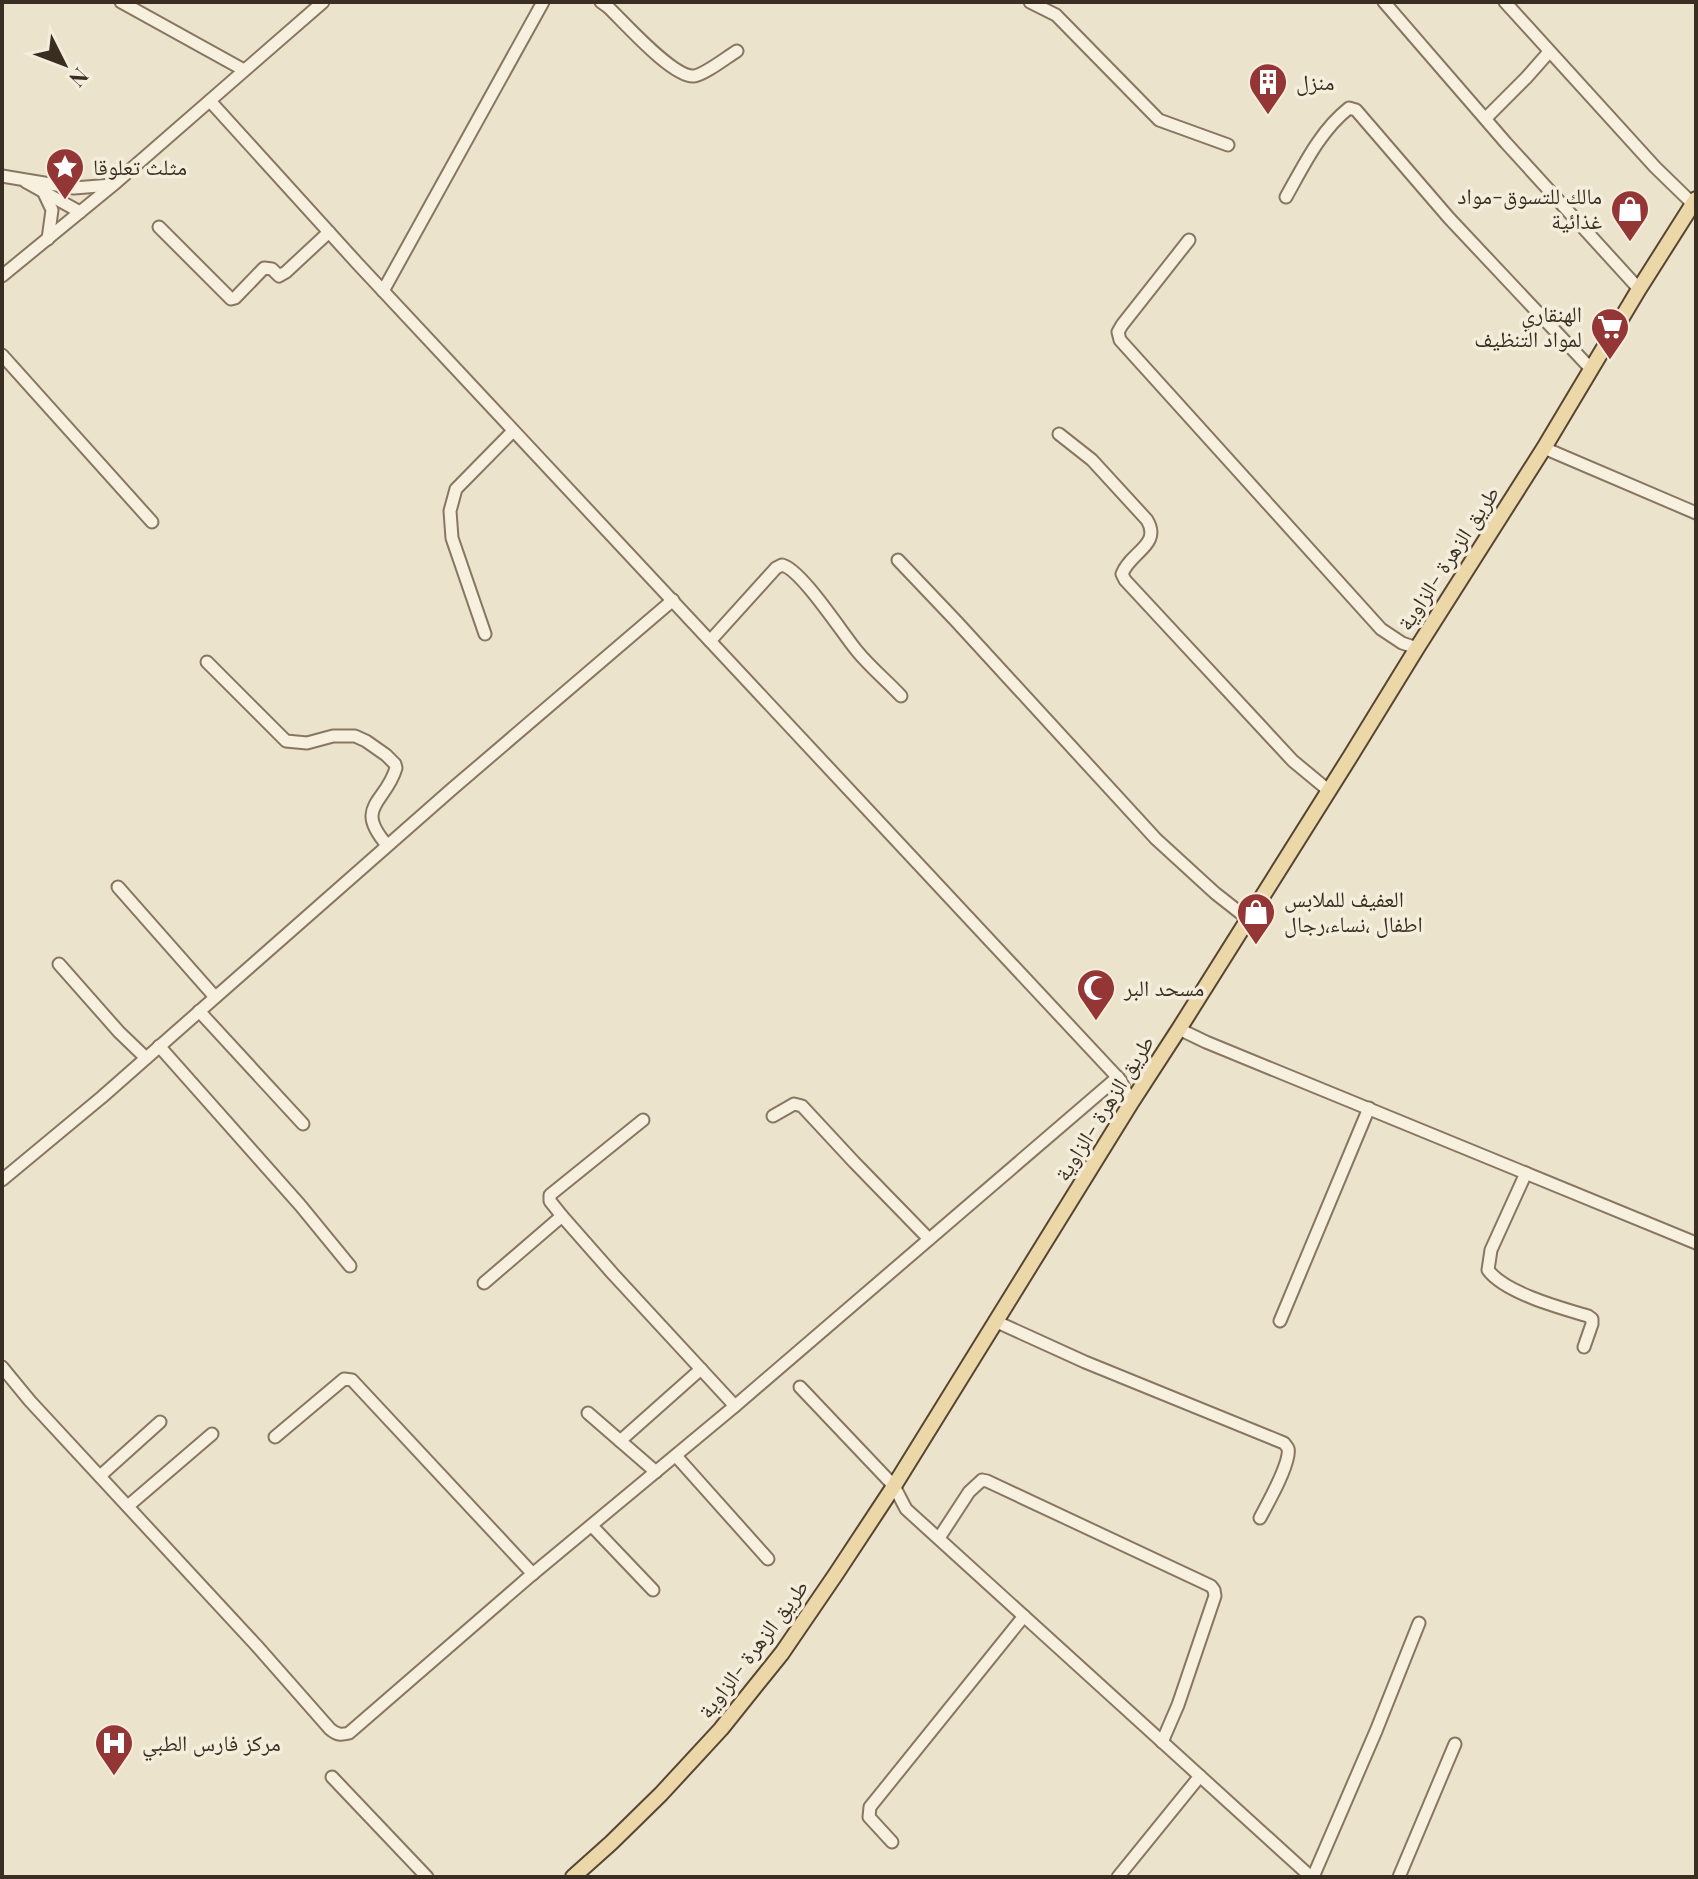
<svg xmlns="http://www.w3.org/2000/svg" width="1698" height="1879" font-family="'Playfair Display','Noto Naskh Arabic',serif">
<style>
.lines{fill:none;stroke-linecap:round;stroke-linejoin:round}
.minor-casing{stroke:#887661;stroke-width:15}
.major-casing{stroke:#574534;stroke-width:18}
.minor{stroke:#f7f0df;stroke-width:11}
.major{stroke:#ebd7a8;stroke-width:14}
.labels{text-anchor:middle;stroke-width:7;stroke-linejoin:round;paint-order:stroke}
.poi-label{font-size:22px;fill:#3a2e23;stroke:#f4eddb;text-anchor:start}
.street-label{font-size:22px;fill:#3a2e23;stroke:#f4eddb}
</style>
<rect width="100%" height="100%" fill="#ece3cc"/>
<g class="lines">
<g class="minor-casing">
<g id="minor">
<polyline points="121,2 244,70"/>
<path d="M601,2l7,5c16,15 65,71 86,69 10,-1 33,-19 43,-25"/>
<polyline points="1030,2 1056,15 1159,120 1228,145"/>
<polyline points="1384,2 1506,143 1639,289"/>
<polyline points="1505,2 1655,167 1693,204"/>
<polyline points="210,101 357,263 1121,1081 1131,1103"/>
<polyline points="1486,118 1526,78 1549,52"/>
<polyline points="2,176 74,188 112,185"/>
<polyline points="26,182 80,212"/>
<polyline points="44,193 52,210 48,239"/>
<path d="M1286,197c18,-32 34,-66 63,-89l7,2 93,108 142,151"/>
<polyline points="159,227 231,299 235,298 264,268 272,269 279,276 286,272 329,232"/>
<polyline points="1189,240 1122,325 1118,332 1120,340 1381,629 1402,643 1417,648"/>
<polyline points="2,276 113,185 323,2"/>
<polyline points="383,291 543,2"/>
<polyline points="2,355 152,522"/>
<path d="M1059,434l33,26 55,60c15,25 -17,32 -25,54l3,6 168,181 35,29"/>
<polyline points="1544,448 1696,513"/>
<polyline points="898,560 956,621 1156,839 1215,893 1248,919"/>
<polyline points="485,634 452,538 450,511 456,489 513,431"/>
<path d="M710,641l66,-73 6,-3c19,4 60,68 75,86 13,16 30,30 44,45"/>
<path d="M207,662l79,79 21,2 26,-7h22l11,5 20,14 9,9 1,4c-10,35 -43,38 -9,77"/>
<polyline points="118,887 215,997"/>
<polyline points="59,964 119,1032 146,1058"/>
<polyline points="199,1011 303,1124"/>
<polyline points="1179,1029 1206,1042 1696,1243"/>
<polyline points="159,1046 300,1205 350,1266"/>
<polyline points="773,1116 794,1104 802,1106 854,1162 929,1239"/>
<path d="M1526,1173l-35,77 -3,20c17,23 73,38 100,46l4,3v5l-8,23"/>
<polyline points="2,1180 102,1097 452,789 673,600"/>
<polyline points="562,1216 550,1201 550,1195 643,1120"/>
<polyline points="484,1283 562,1216 613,1274 735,1406"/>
<polyline points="1280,1321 1369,1108"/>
<path d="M997,1322l88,40 199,81c4,5 5,5 4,12 -3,18 -19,46 -28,63"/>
<path d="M2,1367l28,34 226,244 74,84c7,6 11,6 19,4l180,-156 206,-171 383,-329"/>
<polyline points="800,1387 894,1486 906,1509 1311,1877"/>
<polyline points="588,1413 656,1472"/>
<polyline points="275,1437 344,1379 352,1380 533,1574"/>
<polyline points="620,1441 701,1369"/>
<polyline points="676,1456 768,1559"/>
<polyline points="100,1476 160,1422"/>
<polyline points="128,1506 212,1434"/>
<polyline points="592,1526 653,1590"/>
<polyline points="939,1538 969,1492 982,1480 987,1481 1211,1586 1214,1590 1215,1596 1178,1705 1162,1742"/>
<polyline points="332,1777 427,1877"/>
<polyline points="892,1842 869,1817 870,1807 1024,1616"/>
<polyline points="1118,1877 1200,1776"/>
<polyline points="1313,1877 1376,1731 1419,1623"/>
<polyline points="1399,1877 1455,1744"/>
</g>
</g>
<g class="major-casing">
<polyline id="major" points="573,1877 611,1843 661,1794 721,1729 782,1653 836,1574 894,1486 1131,1103 1179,1029 1350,757 1417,648 1544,448 1639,289 1696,199"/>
</g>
<use href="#minor" class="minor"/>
<use href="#major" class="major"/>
</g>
<defs>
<g id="building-pin" transform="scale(2)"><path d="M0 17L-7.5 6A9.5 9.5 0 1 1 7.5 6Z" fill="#933635" stroke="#f4eddb"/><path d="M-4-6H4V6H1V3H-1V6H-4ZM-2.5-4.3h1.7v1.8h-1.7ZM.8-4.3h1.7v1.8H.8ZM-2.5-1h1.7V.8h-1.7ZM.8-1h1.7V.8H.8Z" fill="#fff"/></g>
<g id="sight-pin" transform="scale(2)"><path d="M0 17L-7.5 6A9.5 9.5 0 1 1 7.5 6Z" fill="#933635" stroke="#f4eddb"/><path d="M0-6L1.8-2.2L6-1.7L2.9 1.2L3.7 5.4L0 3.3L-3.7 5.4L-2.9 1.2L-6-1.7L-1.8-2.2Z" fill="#fff"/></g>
<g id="shop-pin" transform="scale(2)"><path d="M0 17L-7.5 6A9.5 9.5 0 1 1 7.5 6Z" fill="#933635" stroke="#f4eddb"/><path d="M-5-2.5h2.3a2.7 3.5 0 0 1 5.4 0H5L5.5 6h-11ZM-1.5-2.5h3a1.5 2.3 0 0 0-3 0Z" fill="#fff"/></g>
<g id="supermarket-pin" transform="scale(2)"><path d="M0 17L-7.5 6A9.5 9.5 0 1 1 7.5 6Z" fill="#933635" stroke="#f4eddb"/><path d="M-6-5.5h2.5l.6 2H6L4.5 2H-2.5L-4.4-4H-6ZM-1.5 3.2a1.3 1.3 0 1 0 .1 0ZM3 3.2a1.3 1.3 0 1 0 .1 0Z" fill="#fff"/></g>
<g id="mosque-pin" transform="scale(2)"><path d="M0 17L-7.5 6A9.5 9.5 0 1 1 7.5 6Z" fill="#933635" stroke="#f4eddb"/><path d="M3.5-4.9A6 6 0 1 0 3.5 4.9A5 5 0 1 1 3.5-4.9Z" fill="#fff"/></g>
<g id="hospital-pin" transform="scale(2)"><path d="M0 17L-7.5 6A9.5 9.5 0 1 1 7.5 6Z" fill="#933635" stroke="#f4eddb"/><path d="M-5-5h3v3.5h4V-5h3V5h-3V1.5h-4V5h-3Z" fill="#fff"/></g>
</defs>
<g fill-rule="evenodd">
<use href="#building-pin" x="1268" y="82"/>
<use href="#sight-pin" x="65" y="167"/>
<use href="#shop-pin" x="1630" y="209"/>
<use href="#supermarket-pin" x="1610" y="327"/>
<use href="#shop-pin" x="1256" y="912"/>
<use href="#mosque-pin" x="1096" y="988"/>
<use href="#hospital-pin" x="114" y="1743"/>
</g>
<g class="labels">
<g class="poi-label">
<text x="1296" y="90">منزل</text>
<text x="93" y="175">مثلث تعلوقا</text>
<text x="1602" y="204" text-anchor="end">مالك للتسوق-مواد<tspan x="1602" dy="25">غذائية</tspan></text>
<text x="1582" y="322" text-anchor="end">الهنقاري<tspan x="1582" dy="25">لمواد التنظيف</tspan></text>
<text x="1284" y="907">العفيف للملابس<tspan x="1284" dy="25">اطفال ،نساء،رجال</tspan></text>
<text x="1124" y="996">مسحد البر</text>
<text x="142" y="1751">مركز فارس الطبي</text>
</g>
<g class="street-label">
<text transform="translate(1448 558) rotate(-57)" y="8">طريق الزهرة -الزاوية</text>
<text transform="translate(1104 1108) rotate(-58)" y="8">طريق الزهرة -الزاوية</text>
<text transform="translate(753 1649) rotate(-53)" y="8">طريق الزهرة -الزاوية</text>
</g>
</g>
<rect width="1698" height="1879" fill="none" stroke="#3a2e23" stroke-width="8"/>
<g transform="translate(64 64) rotate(132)" stroke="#f4eddb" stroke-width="6" paint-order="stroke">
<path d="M0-6L14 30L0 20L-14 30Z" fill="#3a2e23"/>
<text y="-12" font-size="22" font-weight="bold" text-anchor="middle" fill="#3a2e23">N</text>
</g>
</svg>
